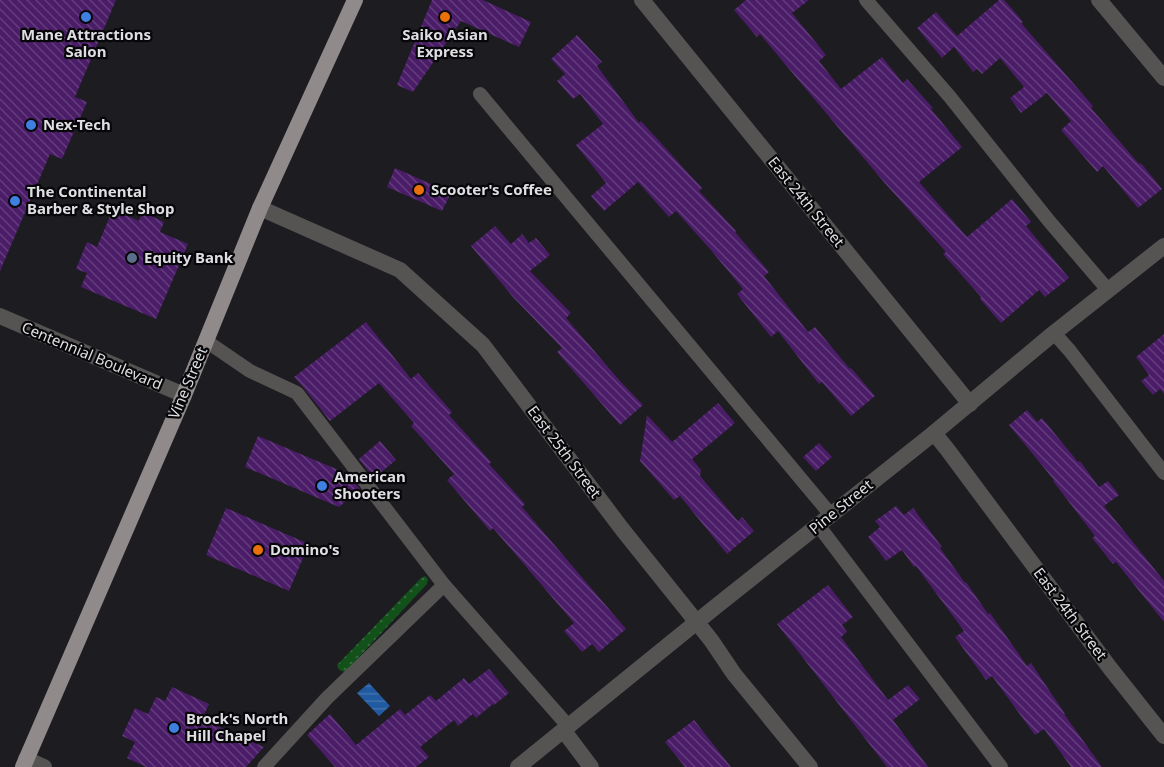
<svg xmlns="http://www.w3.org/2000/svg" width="1164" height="767" font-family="'Noto Sans',sans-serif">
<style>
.grass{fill:url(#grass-dots)}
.water{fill:url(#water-rules)}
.building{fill:url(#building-back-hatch)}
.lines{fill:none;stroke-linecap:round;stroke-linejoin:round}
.service{stroke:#565353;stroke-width:14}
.minor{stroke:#565353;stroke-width:16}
.primary{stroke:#908a8a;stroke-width:16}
.shop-dot{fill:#3f7fe0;stroke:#070709;stroke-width:2}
.food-dot{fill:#e8710a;stroke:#070709;stroke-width:2}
.service-dot{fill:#5c6f8a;stroke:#070709;stroke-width:2}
.labels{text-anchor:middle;stroke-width:4.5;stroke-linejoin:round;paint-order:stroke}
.poi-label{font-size:15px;font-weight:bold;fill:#dfdfe3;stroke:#070709;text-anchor:start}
.street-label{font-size:15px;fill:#dfdfe3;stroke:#070709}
</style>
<defs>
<pattern id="grass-dots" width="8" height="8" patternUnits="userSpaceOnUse" patternTransform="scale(1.5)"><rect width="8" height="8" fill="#12511a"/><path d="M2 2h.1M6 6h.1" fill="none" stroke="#346a3b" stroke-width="1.8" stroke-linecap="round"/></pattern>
<pattern id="water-rules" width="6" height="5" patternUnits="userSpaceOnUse" patternTransform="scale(1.5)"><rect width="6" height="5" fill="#215aa0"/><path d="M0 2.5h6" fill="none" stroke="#4171ad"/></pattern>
<pattern id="building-back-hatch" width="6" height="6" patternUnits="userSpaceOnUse" patternTransform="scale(1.5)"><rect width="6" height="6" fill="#4b1c67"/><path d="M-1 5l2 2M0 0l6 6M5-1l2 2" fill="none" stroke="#643d7d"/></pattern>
</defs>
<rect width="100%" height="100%" fill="#1c1c21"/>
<path class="grass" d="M425,576l3,3 -1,5 -82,88c-5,-1 -7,-3 -8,-7l84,-87z"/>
<polygon class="water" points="369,683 390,706 379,716 357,693"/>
<g class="building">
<polygon points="0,0 116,0 75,97 87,102 62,159 50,154 0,271"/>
<polygon points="432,0 483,0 531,22 519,47 461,21 413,92 397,85"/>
<polygon points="746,0 809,0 792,13 826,55 819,61 841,89 882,57 903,83 907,79 933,108 931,109 962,147 919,182 967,237 1012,199 1031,222 1026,226 1069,278 1045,297 1039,290 1001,323 980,299 981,297 943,254 946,252 883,181 760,34 757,37 734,10"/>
<polygon points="999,0 1004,0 1013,10 1023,22 1021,23 1093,106 1091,108 1139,164 1141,163 1162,189 1138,208 1103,166 1097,172 1061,130 1071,121 1047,93 1021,113 1010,98 1024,87 1000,58 982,74 977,69 973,72 954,47 942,58 917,28 936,12 957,36"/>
<polygon points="577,35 602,62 597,66 639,123 641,121 689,174 702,188 699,191 736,231 735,232 769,272 764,276 808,332 815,327 850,369 851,368 875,396 851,416 822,382 819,384 778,331 771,337 737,294 743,289 710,249 676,211 669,217 638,182 604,211 591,196 606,183 576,145 603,124 580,94 573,99 557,81 565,74 551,59"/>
<polygon points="395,168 451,193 442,211 387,187"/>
<polygon points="113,209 139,221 142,212 164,222 160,232 188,244 156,319 81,287 87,273 76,269 87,242 97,247"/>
<polygon points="495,226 511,244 522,234 529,243 536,238 550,255 530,271 571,313 566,318 620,381 643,405 620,425 557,352 562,348 512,296 471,246"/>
<polygon points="366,322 411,379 418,373 452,412 449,415 491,462 489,464 525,504 522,507 626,629 599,652 592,644 582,652 564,631 574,623 493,528 490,531 447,480 454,474 411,426 414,423 379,383 330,421 304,388 294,377"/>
<polygon points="1164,334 1164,394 1160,389 1153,395 1141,381 1149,375 1136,357"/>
<polygon points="718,403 735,423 692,459 701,470 700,476 738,521 742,517 754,531 727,554 680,496 674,500 640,461 647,415 672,442"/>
<polygon points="1027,410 1037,422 1042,418 1078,462 1080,461 1099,487 1108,481 1119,495 1104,506 1164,581 1164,622 1116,562 1113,564 1092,538 1095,536 1053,481 1054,480 1009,425"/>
<polygon points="258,436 348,474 360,489 339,507 245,467"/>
<polygon points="380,441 396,460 374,478 359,459"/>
<polygon points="819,443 832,457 816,471 803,457"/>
<polygon points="896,506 904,515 913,508 942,547 940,548 965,583 966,582 988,614 990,613 1027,666 1031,663 1065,714 1064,714 1102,767 1071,767 1044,729 1035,735 992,676 986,680 955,637 964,631 916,566 914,567 902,550 886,561 868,537 880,527 875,521"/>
<polygon points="226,508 309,544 289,591 206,555"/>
<polygon points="828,585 853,617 842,625 847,632 841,637 888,700 908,685 920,699 893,720 928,767 887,767 777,624"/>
<polygon points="489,669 509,693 494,705 493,704 476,718 473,714 458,726 454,720 420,747 429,757 416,767 335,767 307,735 330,714 356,745 400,709 405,715 430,695 436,701 464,678 469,684"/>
<polygon points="172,687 209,704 202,719 264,747 246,767 146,767 127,758 135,742 122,736 135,708 148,714 156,697 165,701"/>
<polygon points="694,720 731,767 685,767 665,742"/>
</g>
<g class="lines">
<g class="service">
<polyline points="866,0 950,97 1049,221 1108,290"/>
<polyline points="480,94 831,515"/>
<polyline points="1054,333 1070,351 1164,473"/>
<polyline points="206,341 250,371 297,393 444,585 569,727"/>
<polyline points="818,525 1001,767"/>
<polyline points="264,767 327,698 444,585"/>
</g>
<g class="minor">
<polyline points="642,0 970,404"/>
<polyline points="1099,0 1164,78"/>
<polyline points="260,208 400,270 483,345 622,529 711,640 734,674 810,767"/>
<polyline points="0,316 184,395"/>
<polyline points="934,433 947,449 1110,668 1164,736"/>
<polyline points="564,731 591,767"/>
<polyline points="26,759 44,767"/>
<polyline points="518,767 714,608 934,433 1054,333 1164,246"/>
</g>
<polyline class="primary" points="23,767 184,395 260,208 355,0"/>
</g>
<g class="shop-dot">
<circle cx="86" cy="17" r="6"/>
<circle cx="31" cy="125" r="6"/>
<circle cx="15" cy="201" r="6"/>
<circle cx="322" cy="486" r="6"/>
<circle cx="174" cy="728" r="6"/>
</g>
<g class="food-dot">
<circle cx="445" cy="17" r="6"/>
<circle cx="419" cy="190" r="6"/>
<circle cx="258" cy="550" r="6"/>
</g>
<circle class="service-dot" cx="132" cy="258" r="6"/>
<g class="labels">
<g class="poi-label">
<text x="86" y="40" text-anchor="middle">Mane Attractions<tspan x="86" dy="17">Salon</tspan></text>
<text x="445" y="40" text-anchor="middle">Saiko Asian<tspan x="445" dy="17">Express</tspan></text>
<text x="43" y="130">Nex-Tech</text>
<text x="431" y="195">Scooter's Coffee</text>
<text x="27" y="197">The Continental<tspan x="27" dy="17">Barber &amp; Style Shop</tspan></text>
<text x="144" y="263">Equity Bank</text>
<text x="334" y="482">American<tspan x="334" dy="17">Shooters</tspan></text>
<text x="270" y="555">Domino's</text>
<text x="186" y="724">Brock's North<tspan x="186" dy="17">Hill Chapel</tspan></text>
</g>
<g class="street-label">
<text transform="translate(806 202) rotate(51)" y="5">East 24th Street</text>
<text transform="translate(92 356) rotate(23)" y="5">Centennial Boulevard</text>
<text transform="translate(188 383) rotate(-67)" y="5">Vine Street</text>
<text transform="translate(564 452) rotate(53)" y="5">East 25th Street</text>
<text transform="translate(841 507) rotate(-39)" y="5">Pine Street</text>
<text transform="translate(1070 614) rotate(53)" y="5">East 24th Street</text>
</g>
</g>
</svg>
